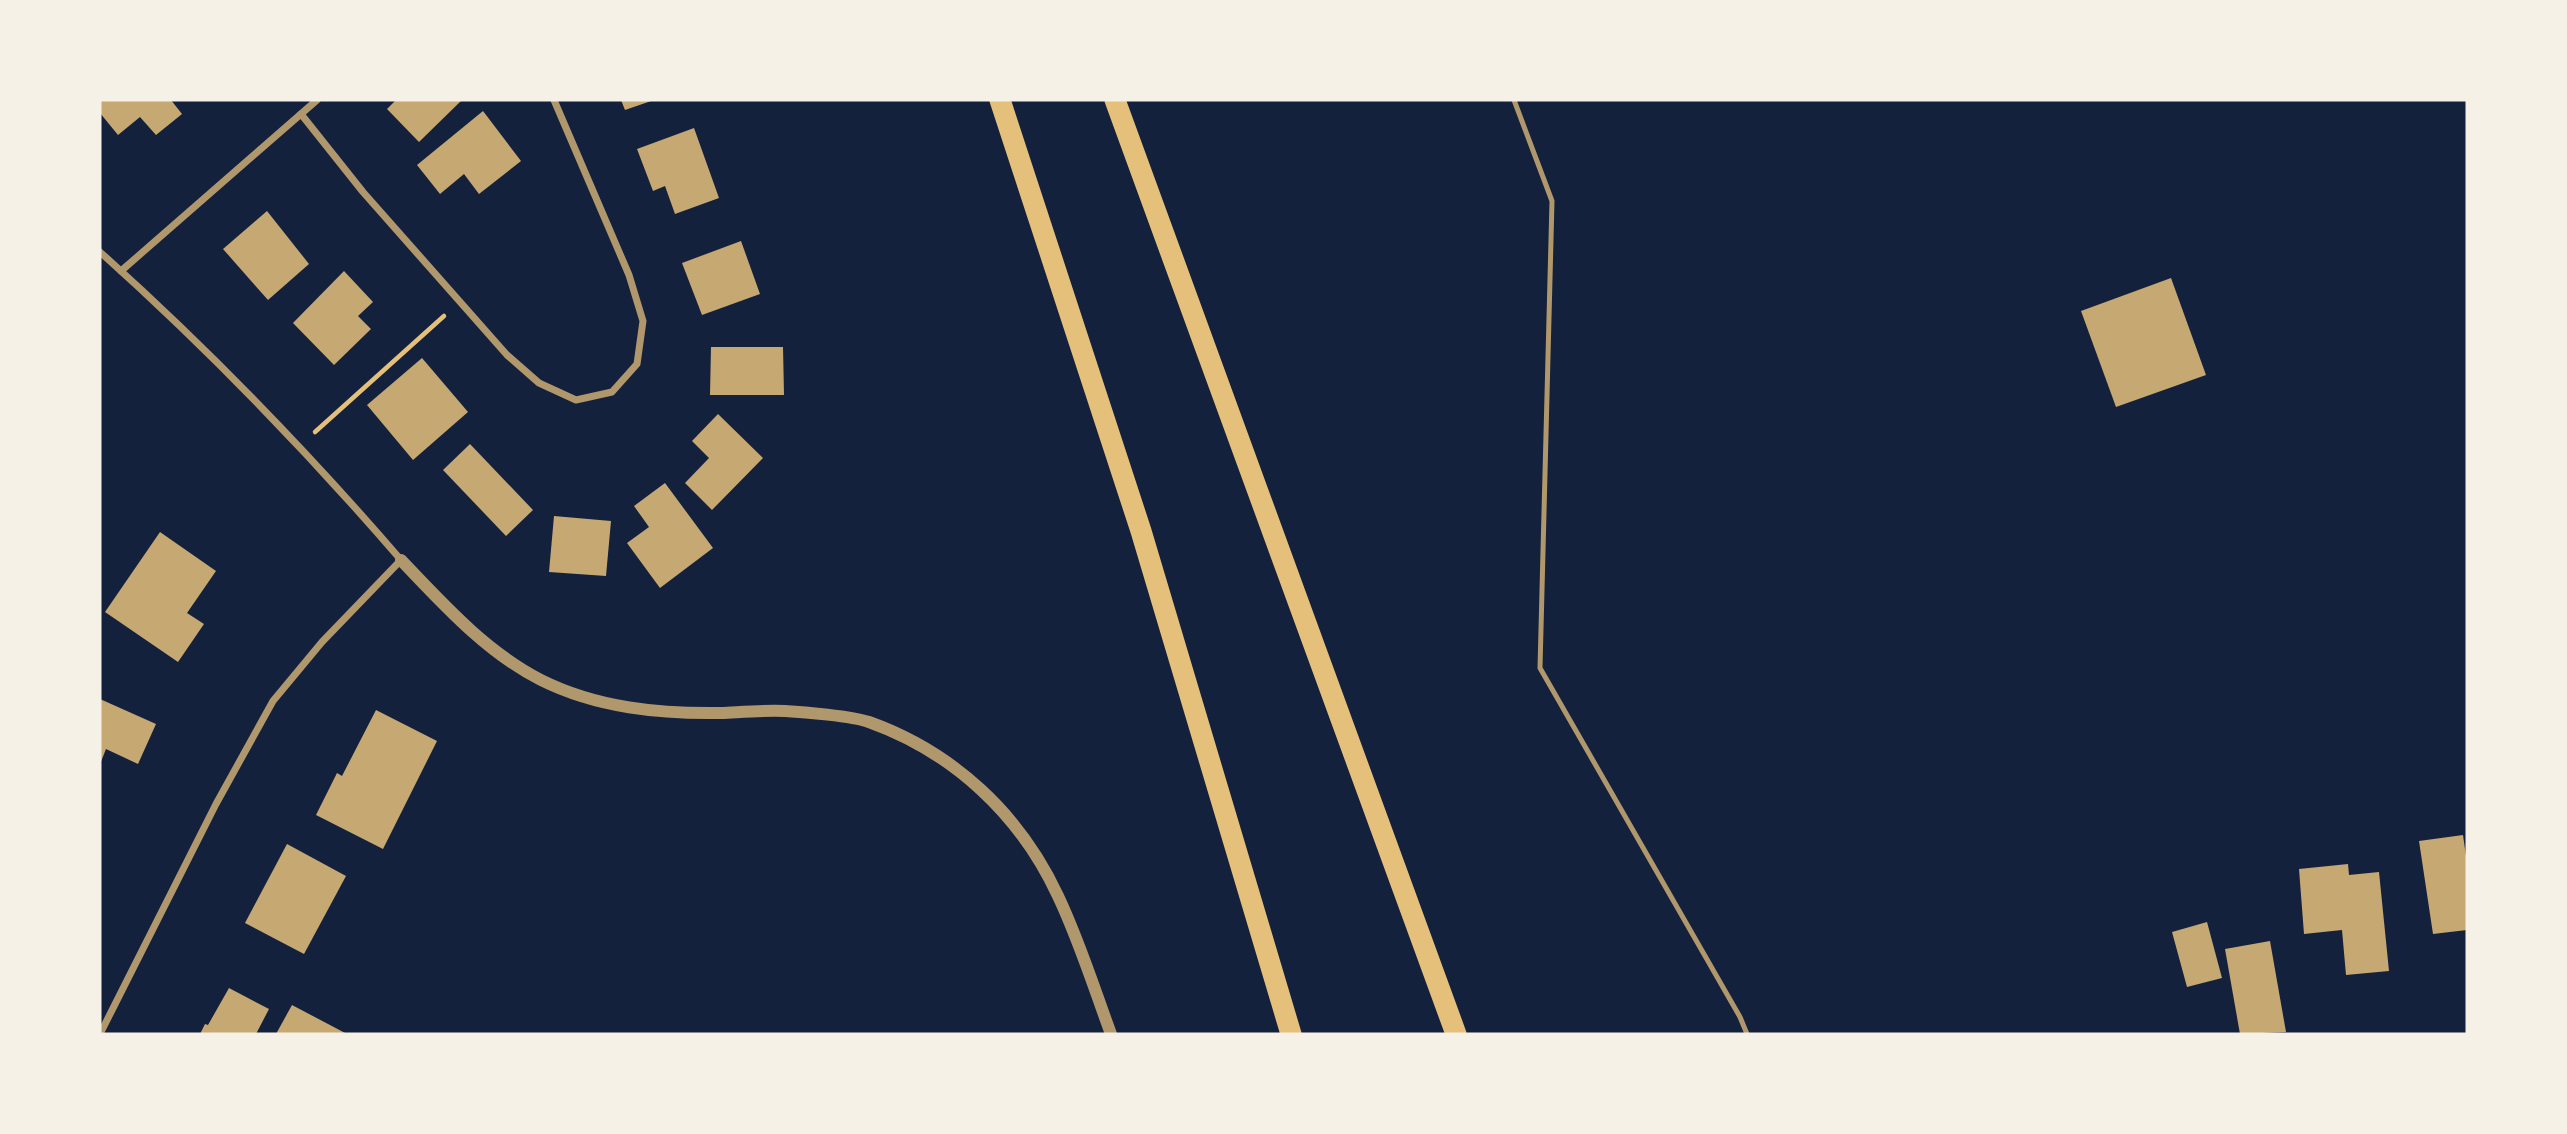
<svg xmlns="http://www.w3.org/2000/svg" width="2567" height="1134" font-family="'PT Serif',serif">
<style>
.building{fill:#c6a872}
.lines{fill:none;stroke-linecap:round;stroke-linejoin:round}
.path{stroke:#e5c07b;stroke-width:4.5}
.service{stroke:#b1986c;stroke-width:5}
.minor{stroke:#b1986c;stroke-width:7}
.tertiary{stroke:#b1986c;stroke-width:12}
.motorway{stroke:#e5c07b;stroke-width:21}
</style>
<rect width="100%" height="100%" fill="#14213d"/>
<g class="building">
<polygon points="100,100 171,100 182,114 156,135 140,117 118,135 100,113"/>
<polygon points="396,100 462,100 419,142 387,109"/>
<polygon points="621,100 654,100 625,110"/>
<polygon points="483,111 521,161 479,194 464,174 440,194 417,165"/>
<polygon points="694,128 719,198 675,214 665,186 653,191 637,149"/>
<polygon points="267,211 309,264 268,300 223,249"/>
<polygon points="741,241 760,294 702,315 682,263"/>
<polygon points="344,271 373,302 358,316 371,329 334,365 293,323"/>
<polygon points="2171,278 2206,375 2116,407 2081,311"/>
<polygon points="711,347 783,347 784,395 710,395"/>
<polygon points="422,358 468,412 413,460 367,405"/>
<polygon points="718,414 763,458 712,510 685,483 709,458 692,441"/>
<polygon points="470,444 533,510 506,536 443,470"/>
<polygon points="665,483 713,548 660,588 627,543 649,527 634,506"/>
<polygon points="554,516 611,521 606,576 549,572"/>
<polygon points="160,532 216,571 187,613 204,624 178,662 105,612"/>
<polygon points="100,699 156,724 138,764 106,749 100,764"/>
<polygon points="376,710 437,741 383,849 316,815 337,773 342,776"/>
<polygon points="2463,835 2467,863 2467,930 2433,934 2419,841"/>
<polygon points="287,844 346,876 304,954 245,923"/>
<polygon points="2348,864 2349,875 2379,872 2389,971 2346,975 2342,930 2304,934 2299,869"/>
<polygon points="2207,922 2222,978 2187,987 2172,932"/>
<polygon points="2270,941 2286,1032 2240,1034 2225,949"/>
<polygon points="229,988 269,1009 256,1034 200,1034 205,1024 208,1025"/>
<polygon points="292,1005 347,1034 276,1034"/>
</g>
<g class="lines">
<polyline class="path" points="315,432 444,316"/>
<polyline class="service" points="1514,100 1552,201 1540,668 1740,1017 1747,1034"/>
<g class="minor">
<polyline points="301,114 363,192 507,355 539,383 576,400 612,392 637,364 643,321 629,275 554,100"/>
<path d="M100,252c107,96 207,199 301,308l-79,82 -49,59 -57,103 -116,230"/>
<polyline points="121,271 317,100"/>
</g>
<path class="tertiary" d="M401,560c42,44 85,92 140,120 56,28 119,34 180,33 21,-1 43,-3 64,-2 18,1 67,5 84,11 84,30 151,92 189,174 21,44 36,92 53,138"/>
<g class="motorway">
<polyline points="1000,100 1141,531 1291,1034"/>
<polyline points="1115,100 1456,1034"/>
</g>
</g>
<rect width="2567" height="1134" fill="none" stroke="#f6f1e7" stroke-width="203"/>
</svg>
